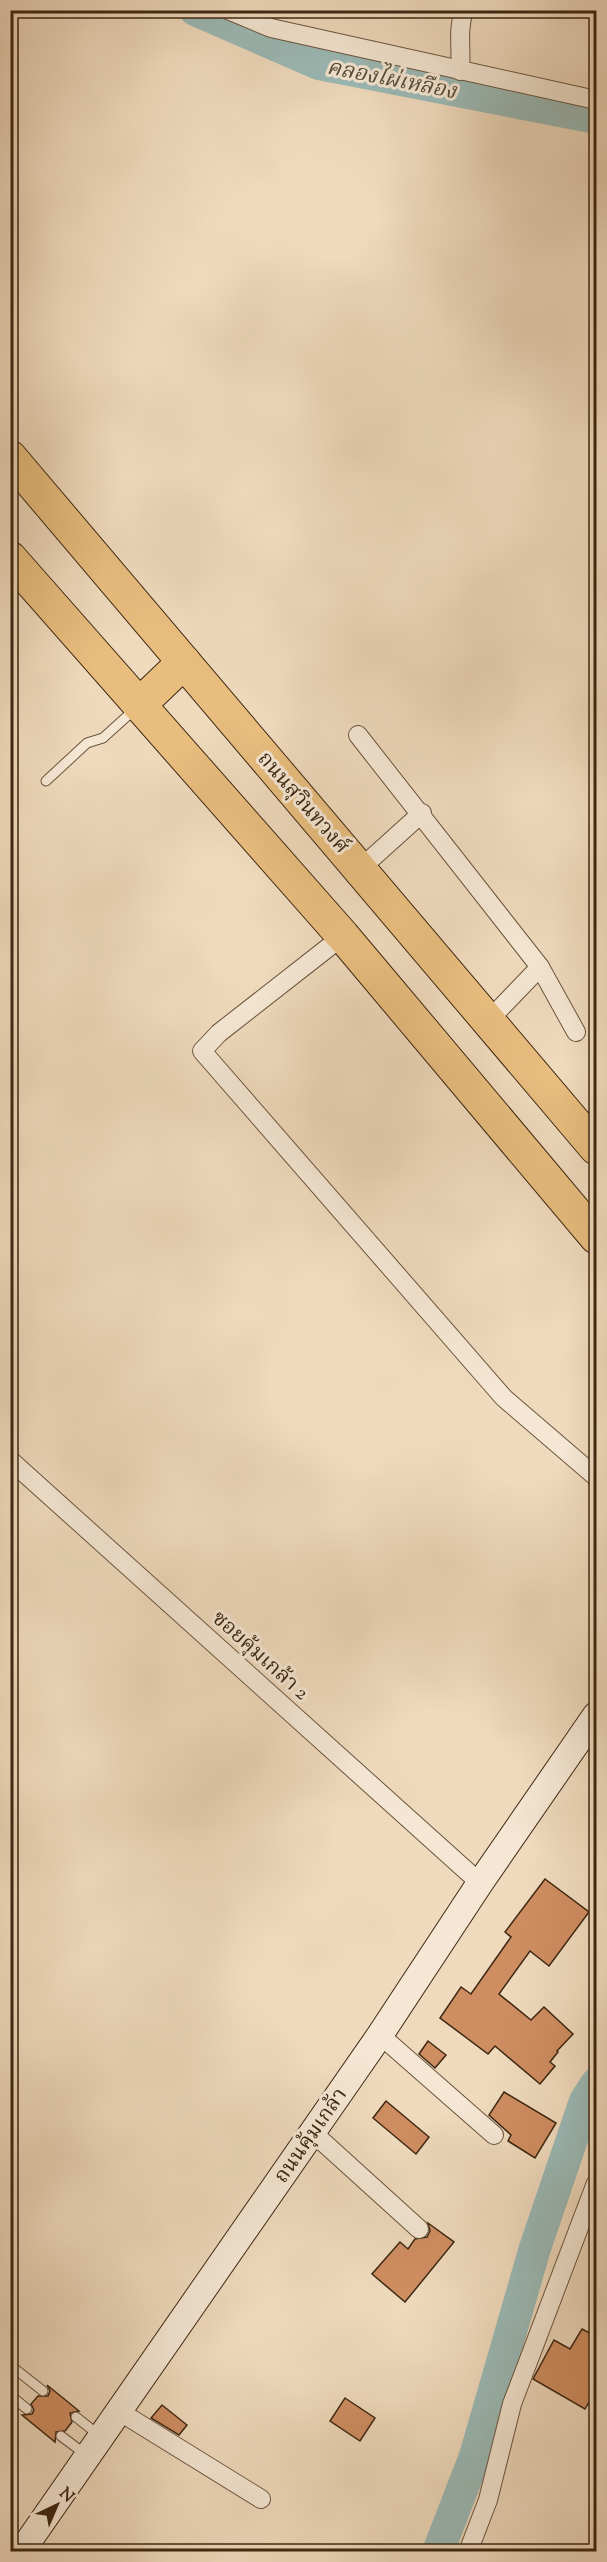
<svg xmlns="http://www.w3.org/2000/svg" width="607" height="2562" font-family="'Sorts Mill Goudy','Noto Serif Thai',serif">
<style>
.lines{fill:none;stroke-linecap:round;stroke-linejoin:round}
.river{stroke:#9bbab7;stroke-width:32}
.building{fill:#cf8e62;stroke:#3d2712;stroke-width:1.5}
.lane-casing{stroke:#6a543d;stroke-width:11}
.street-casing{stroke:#6a543d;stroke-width:20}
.secondary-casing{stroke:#3d2712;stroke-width:28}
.highway-casing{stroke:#3d2712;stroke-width:35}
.lane{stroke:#f5e7d4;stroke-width:9}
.street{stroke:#f5e7d4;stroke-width:18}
.secondary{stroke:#f5e7d4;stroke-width:26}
.highway{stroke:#e8bd7e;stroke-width:33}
.labels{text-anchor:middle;stroke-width:6;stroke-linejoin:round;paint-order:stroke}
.street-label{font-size:21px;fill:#3d2712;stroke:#f5e7d4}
.water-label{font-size:22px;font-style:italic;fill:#544c3b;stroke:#f5e7d4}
</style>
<rect width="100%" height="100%" fill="#efdabd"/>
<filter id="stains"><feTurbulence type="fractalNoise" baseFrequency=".00333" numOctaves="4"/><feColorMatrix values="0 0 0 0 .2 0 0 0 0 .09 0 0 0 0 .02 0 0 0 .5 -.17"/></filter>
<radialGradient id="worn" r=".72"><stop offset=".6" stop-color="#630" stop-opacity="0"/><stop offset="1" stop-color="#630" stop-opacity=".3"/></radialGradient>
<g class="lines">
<g class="river">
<polyline points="195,10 319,64 596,118"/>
<polyline points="438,2552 475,2456 535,2248 585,2101 596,2084"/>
</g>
</g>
<g class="building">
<polygon points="545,1879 589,1912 549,1966 530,1951 499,1994 531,2020 544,2007 573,2034 557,2051 558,2052 550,2062 555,2066 540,2084 495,2046 488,2054 440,2018 461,1987 471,1994 511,1937 505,1932"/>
<polygon points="428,2041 446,2055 435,2068 419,2054"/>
<polygon points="504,2092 556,2123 535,2158 508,2141 511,2135 489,2115"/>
<polygon points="386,2101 429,2137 416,2154 373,2118"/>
<polygon points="428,2223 454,2242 405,2302 372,2274 400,2242 408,2249 415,2239 427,2237 430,2231"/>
<polygon points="582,2329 597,2337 597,2388 585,2409 533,2379 554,2340 570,2349"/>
<polygon points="47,2385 79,2411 70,2413 72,2422 65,2431 56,2432 55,2442 22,2415 32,2414 34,2410 31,2404 38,2396 48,2396 50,2391"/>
<polygon points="345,2398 375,2418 360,2441 330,2421"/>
<polygon points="162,2405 187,2425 179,2435 151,2418"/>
</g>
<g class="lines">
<g class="lane-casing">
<g id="lane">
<polyline points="46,781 87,743 103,738 135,709"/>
<polyline points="10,2365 43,2391"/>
<polyline points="10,2395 27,2409"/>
<polyline points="76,2417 100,2436"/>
<polyline points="61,2436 85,2454"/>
</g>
</g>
<g class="street-casing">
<g id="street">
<polyline points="228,10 271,28 596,100"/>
<path d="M460,71c2,-21 -3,-40 4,-61"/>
<polyline points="358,735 540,967 576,1032"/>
<polyline points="361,868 422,813"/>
<polyline points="343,936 219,1033 202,1051 504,1398 596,1477"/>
<polyline points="489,1020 540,967"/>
<polyline points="10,1460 480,1883"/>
<polyline points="380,2035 494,2135"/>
<polyline points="312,2132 419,2229"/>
<polyline points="117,2410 261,2499"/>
<polyline points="468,2552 488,2500 512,2404 596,2183"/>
</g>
</g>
<g class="secondary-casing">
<polyline id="secondary" points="21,2552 380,2035 480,1883 596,1715"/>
</g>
<g class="highway-casing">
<g id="highway">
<polyline points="10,457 596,1148"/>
<polyline points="10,558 343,936 596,1237"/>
<polyline points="139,705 184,662"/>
</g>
</g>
<use href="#lane" class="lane"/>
<use href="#street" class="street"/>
<use href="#secondary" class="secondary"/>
<use href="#highway" class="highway"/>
</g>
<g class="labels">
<g class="street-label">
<text transform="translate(304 802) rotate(49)" y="7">ถนนสุวินทวงศ์</text>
<text transform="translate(261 1655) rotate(42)" y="7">ซอยคุ้มเกล้า 2</text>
<text transform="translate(310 2135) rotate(-55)" y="7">ถนนคุ้มเกล้า</text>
</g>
<g class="water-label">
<text transform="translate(392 78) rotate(11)" y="8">คลองไผ่เหลือง</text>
</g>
</g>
<rect width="607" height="2562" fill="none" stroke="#efdabd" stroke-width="36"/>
<rect x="12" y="12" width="583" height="2538" fill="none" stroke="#3d2712" stroke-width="3"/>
<rect x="18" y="18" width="571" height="2526" fill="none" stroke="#3d2712" stroke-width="1.5"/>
<g transform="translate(57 2505) rotate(44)" stroke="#f5e7d4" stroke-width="4.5" paint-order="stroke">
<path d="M0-4.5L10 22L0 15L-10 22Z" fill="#3d2712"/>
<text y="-9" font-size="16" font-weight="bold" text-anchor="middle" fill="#3d2712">N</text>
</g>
<rect width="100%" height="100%" filter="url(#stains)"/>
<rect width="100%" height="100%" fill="url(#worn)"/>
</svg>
